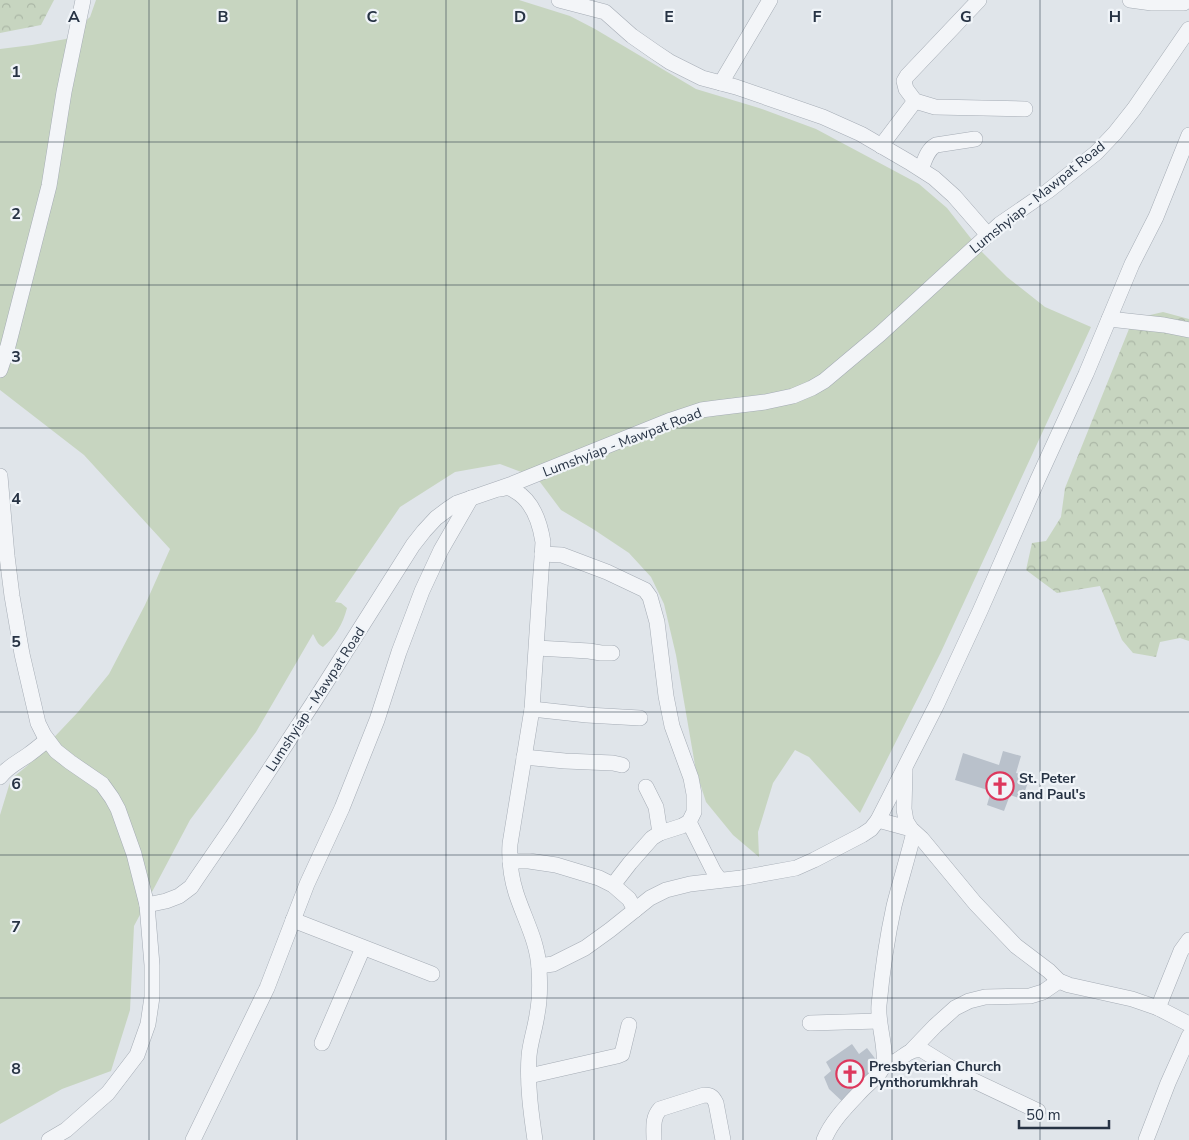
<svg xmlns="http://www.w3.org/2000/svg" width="1189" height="1140" font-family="'Nunito Sans',sans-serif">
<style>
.green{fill:#c7d5c0}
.forest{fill:url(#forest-crowns)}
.building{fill:#b9c1cb}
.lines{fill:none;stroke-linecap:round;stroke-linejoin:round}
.minor-casing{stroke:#a5acb5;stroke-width:16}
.minor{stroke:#f3f5f8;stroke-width:15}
.grid{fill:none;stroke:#273344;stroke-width:1;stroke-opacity:0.55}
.labels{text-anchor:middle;stroke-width:4.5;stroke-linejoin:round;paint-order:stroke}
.street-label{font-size:14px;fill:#273344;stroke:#f0f4f8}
.poi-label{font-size:14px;font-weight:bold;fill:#273344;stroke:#f0f4f8;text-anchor:start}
.grid-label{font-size:16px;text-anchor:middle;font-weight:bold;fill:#273344;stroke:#f0f4f8;stroke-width:4.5;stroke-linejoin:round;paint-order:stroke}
</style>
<defs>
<pattern id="forest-crowns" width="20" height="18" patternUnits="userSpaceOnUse" patternTransform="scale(1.25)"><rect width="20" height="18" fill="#c7d5c0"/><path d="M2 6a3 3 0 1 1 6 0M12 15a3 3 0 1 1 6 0" fill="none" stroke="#abb7a6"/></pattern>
</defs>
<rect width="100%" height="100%" fill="#e0e5ea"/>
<path class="green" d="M96,0h423l51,16 25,13 101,60 63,19 57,21 103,55 28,24 33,42 27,27 38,30 46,20 -150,325 -81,161 -51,-56 -14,-7 -22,33 -15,49 1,25 -26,-22 -27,-33 -10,-31 -20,-116 -12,-51 -13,-27 -22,-24 -36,-24 -32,-19 -24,-32 -37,-14 -45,8 -55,35 -65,95 6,1 6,5c-4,16 -12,29 -24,39 -6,-3 -7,-8 -10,-13l-57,98 -66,88 -56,106 -4,84 -19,61 -49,18 -62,35v-309l11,-36 16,-13 51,-54 31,-38 36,-69 25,-56 -86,-94 -84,-65v-341l32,-4 34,-6 24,-22z"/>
<g class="forest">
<polygon points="0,0 54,0 41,25 0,33"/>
<polygon points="1163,312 1189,319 1189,641 1180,638 1160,642 1156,657 1133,653 1122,640 1100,586 1057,593 1026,570 1032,543 1046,541 1061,517 1065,488 1133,319"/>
</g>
<g class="building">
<polygon points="1003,751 1021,756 1016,773 1030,777 1022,799 1010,795 1004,811 987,805 991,791 955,780 963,753 999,765"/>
<polygon points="852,1044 859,1054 867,1048 877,1061 871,1065 876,1070 844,1103 829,1089 824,1077 831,1071 826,1062"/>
</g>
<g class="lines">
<g class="minor-casing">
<g id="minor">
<polyline points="559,0 605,12 632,36 655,52 670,62 702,78 736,87 823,117 861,134 909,162 934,178 954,196 988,235"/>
<polyline points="979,0 907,76 904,81 906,89 915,101 935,107 1025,109"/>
<polyline points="1130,0 1152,3 1184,3"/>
<polyline points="721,83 770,0"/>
<polyline points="881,146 915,101"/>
<path d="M921,169c4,-9 6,-19 15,-24l39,-6"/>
<polyline points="1109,319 1164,325 1189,330"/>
<polyline points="0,370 8,346 49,186 64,92 83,0"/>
<polyline points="0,476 7,556 12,596 22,654 38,723 44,735 56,751 70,762 102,784 112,798 118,809 134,854 147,905 152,965 152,997 148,1024 137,1055 108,1093 66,1130 49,1140"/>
<path d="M500,489c3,0 5,-2 8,-1 3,0 5,2 7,3 18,10 25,32 28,51l-11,167 -22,135c-1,16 1,33 6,49 8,25 22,49 23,76 1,15 1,31 -2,46 -2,14 -7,28 -8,41 -2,28 2,57 6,84"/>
<polyline points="542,554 562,555 607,572 645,590 650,597 657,622 666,696 672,726 691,778 694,794 694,812 689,822 682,826 660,833 652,838 630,863 613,885"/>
<polyline points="537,648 589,651 601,653 612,653"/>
<polyline points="532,709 587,715 640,718"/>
<polyline points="524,757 565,761 613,763 622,765"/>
<polyline points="905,770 904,809 906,821 911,829 922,839 975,903 1016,946 1049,971 1059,981 1069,985 1132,999 1158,1008 1189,1024"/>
<path d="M0,777c7,-10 18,-15 28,-22 7,-5 13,-10 19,-15"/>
<polyline points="646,787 656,807 660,833"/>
<polyline points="878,820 911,829"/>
<polyline points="689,822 714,872 720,880"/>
<polyline points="510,861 529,861 556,865 599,878 613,885 629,899 635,910"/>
<polyline points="147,905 166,901 179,896 191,887 197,878 232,827 315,700 413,545 424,531 436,518 448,509 457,503 512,484 671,420 701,410 716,408 765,402 793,396 812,388 824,381 880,334 1000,224 1048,191 1096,153 1115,133 1134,109 1189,29"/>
<polyline points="293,920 432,974"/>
<polyline points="539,966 553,964 585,948 610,930 650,898 666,890 690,884 741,878 796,868 814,860 862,835 871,829 878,820 937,704 980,611 1038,479 1086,374 1132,264 1156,217 1189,135"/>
<polyline points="1158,1008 1181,951 1189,940"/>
<polyline points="810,1023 879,1021"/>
<polyline points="322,1043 363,948"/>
<polyline points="912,1050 935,1026 955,1008 969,1001 985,997 1030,996 1043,992 1059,981"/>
<path d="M884,1064c4,-1 8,-2 12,-3 9,-5 15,-13 26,-11l42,26 74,35"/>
<polyline points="529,1076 617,1056 622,1054 629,1025"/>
<polyline points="193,1140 267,988 307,884 342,808 377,720 399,652 422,591 441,550 471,498"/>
<path d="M654,1140c0,-12 -2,-22 6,-31l44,-14c7,0 9,2 12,8l7,37"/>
<path d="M824,1140c8,-20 25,-36 39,-51 7,-7 18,-15 20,-23 5,-14 -6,-43 -4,-61 3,-32 8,-67 15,-99 6,-24 14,-49 20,-74"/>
<polyline points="1146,1140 1168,1083 1189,1036"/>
</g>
</g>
<use href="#minor" class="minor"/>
</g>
<path class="grid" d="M149,0v1140M297,0v1140M446,0v1140M594,0v1140M743,0v1140M892,0v1140M1040,0v1140M0,142h1189M0,285h1189M0,428h1189M0,570h1189M0,712h1189M0,855h1189M0,998h1189"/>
<defs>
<g id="church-ring" transform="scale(1.4375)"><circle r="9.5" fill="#f0f4f8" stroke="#dd385d" stroke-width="1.5"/><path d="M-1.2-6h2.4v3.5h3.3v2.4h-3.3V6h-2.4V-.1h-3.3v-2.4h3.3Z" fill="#dd385d"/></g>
</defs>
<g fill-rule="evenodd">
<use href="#church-ring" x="1000" y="786"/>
<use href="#church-ring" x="850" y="1074"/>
</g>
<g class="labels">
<g class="street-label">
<text transform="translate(1037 197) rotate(-39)" y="5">Lumshyiap - Mawpat Road</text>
<text transform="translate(622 442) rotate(-21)" y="5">Lumshyiap - Mawpat Road</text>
<text transform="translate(315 699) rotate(-57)" y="5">Lumshyiap - Mawpat Road</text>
</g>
<g class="poi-label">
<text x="1019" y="783">St. Peter<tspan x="1019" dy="16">and Paul's</tspan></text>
<text x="869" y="1071">Presbyterian Church<tspan x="869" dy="16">Pynthorumkhrah</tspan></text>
</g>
</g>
<g class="grid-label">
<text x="74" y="22">A</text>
<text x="223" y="22">B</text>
<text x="372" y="22">C</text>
<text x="520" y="22">D</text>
<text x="669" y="22">E</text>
<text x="817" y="22">F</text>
<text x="966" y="22">G</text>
<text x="1115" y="22">H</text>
<text x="16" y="77">1</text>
<text x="16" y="219">2</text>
<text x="16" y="362">3</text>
<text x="16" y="504">4</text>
<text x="16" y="647">5</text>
<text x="16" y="789">6</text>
<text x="16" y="932">7</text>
<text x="16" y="1074">8</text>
</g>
<path d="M1019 1120v8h90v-8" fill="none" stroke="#273344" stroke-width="2.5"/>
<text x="1026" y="1120" font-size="15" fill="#273344" stroke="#f0f4f8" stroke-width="4" paint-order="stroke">50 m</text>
</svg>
